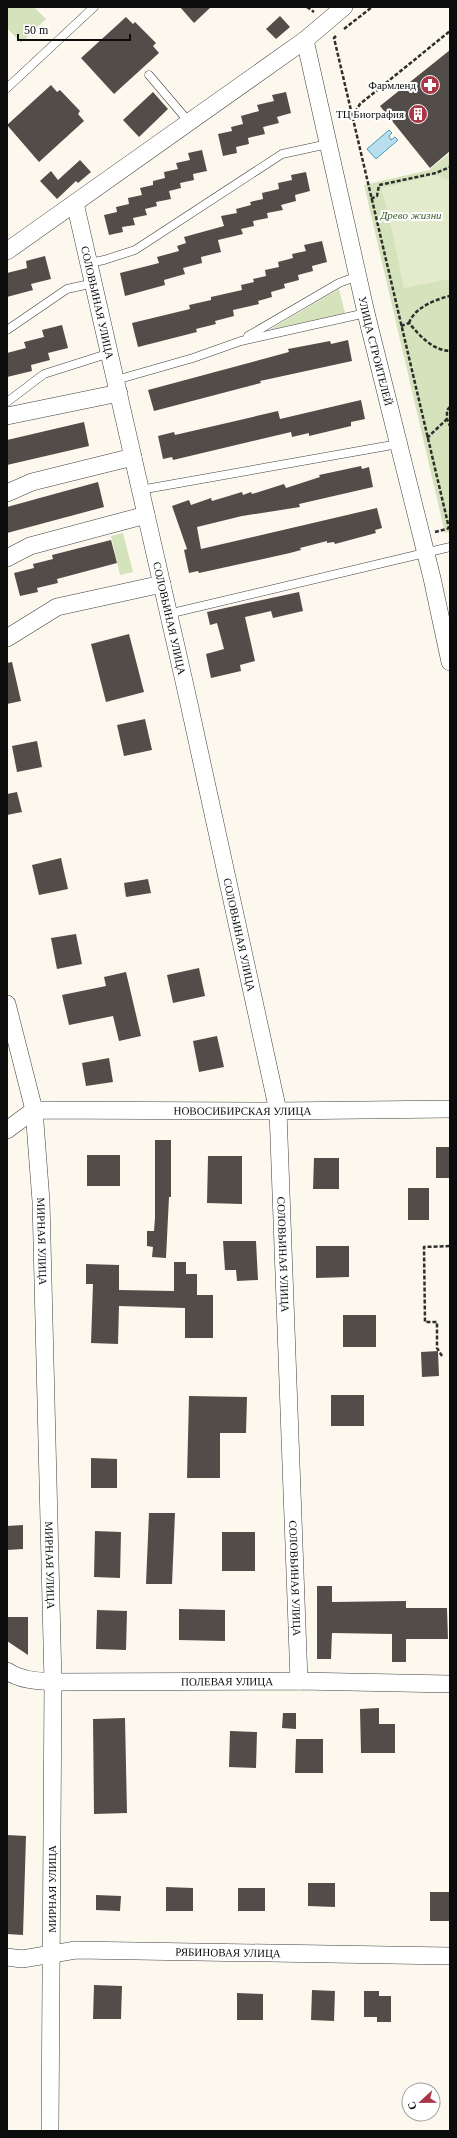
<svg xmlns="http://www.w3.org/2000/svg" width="457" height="2138" font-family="Georgia,serif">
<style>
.green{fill:#d4e3bc}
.pitch{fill:#e3ebcc}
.water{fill:#b9dfee;stroke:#4999bb}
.building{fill:#534d4a}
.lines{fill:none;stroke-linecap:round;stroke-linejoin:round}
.service-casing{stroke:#3f3f3f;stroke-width:9}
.minor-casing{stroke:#3f3f3f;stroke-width:18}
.path{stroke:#2e2e2e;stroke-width:2.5;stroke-dasharray:4 2;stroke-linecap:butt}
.service{stroke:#fff;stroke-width:8}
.minor{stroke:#fff;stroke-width:17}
.labels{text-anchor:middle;stroke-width:4;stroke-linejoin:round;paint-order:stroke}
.poi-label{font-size:11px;fill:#0c0c0c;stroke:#fff;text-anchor:end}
.park-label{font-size:11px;font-style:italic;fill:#365b25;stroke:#fff}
.street-label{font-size:11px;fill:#0c0c0c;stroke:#fff}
</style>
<rect width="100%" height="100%" fill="#fdf8ee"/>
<g class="green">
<polygon points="7,7 34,7 46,19 21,43 7,28"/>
<polygon points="450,153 450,532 445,533 364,185 429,170"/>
<polygon points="339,289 345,313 269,330"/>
<polygon points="123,533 133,572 120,575 111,536"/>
</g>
<polygon class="pitch" points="435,175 450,180 450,279 404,288 387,208 381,188"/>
<polygon class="water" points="389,130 392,133 389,136 391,140 395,137 398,140 376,159 367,149"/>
<g class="building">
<polygon points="180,7 211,7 194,23"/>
<polygon points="280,16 290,27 276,39 266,29"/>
<polygon points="126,17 133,24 135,22 156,43 153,46 159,53 114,94 81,58"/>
<polygon points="450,50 450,151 430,168 380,106"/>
<polygon points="51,85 57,92 60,90 80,111 78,114 84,121 39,162 7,125"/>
<polygon points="153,92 168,109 139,137 123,120"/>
<polygon points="286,92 291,113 277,117 279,123 263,127 265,134 248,138 249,144 236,147 237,153 223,156 218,134 232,131 231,127 243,124 241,116 259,111 257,105 274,101 272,95"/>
<polygon points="202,150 207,171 193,174 194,180 180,183 181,188 169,191 171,199 156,202 157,206 145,209 147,215 133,218 135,225 122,227 123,232 109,235 104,215 117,212 116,207 129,204 128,198 142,195 140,188 153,185 153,181 165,178 164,172 178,169 176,163 190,160 188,153"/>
<polygon points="80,160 91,172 78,183 76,181 57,199 40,181 51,171 58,180"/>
<polygon points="306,172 310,191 295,195 296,201 281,205 283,210 267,213 268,218 253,221 254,226 241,229 243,234 218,240 221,252 201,257 202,263 183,268 185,274 164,280 165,285 125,296 120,273 159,263 157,257 179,251 177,246 186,243 184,237 224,226 221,216 237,213 236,209 251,205 250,202 263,199 262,193 279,189 278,183 292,180 291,175"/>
<polygon points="322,241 327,262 312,266 313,271 298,275 299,280 284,284 285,288 271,292 272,297 258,301 259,304 233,310 234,316 215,321 216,324 196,329 197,332 138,347 132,323 190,309 189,305 211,300 211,297 242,290 241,285 254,282 253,279 266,276 265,270 279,267 278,262 293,258 292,254 306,251 304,245"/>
<polygon points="45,256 51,279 31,284 33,290 7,297 7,273 27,268 26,261"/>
<polygon points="62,325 68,348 48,353 50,360 31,365 32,371 7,377 7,353 26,348 24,342 44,337 42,330"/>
<polygon points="348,340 352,361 260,381 261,383 154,411 148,390 289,352 288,349 330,341 331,344"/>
<polygon points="361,400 365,419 351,422 351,426 309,436 309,433 292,437 291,432 173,460 172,457 163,459 158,436 174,432 175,435 278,411 280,419"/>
<polygon points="84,422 89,446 7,465 7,440"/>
<polygon points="361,466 362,469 369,467 373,487 299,504 300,507 242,516 197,527 201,549 377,508 382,528 375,530 376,533 335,544 334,542 327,543 327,541 300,548 301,550 290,553 199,573 198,571 189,573 184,550 187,549 172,506 189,500 191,505 211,498 212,501 242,492 243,495 251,492 252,494 284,484 286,488 320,477 319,475"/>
<polygon points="98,482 104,507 7,533 7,507"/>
<polygon points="111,540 117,563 57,579 58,583 37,588 38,592 20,596 14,573 34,568 33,564 53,559 52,555"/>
<polygon points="299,592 303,611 273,618 271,611 245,617 255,661 240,665 241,671 211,678 206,654 224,649 217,623 210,625 207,612"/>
<polygon points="129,634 144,692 106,702 91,644"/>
<polygon points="12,662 21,701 7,704 7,663"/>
<polygon points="145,719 152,750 124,756 117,725"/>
<polygon points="37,741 42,767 17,772 12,746"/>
<polygon points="17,792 22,812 7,815 7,794"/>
<polygon points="61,858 68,889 39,895 32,865"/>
<polygon points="148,879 151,893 126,897 124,883"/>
<polygon points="76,934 82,964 57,969 51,938"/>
<polygon points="199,968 205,996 173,1003 167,975"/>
<polygon points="126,972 141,1036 119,1041 113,1016 69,1025 62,995 106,986 104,977"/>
<polygon points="217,1036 224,1067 199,1072 193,1041"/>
<polygon points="109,1058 113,1082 86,1086 82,1063"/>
<polygon points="155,1140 171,1140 171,1197 169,1197 166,1258 152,1257 153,1247 147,1246 147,1231 154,1231 155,1218"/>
<rect x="436" y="1147" width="14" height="31"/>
<rect x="87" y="1155" width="33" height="31"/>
<polygon points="208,1156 242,1156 242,1204 207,1203"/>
<polygon points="314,1158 339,1158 339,1189 313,1189"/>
<rect x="408" y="1188" width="21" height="32"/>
<polygon points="223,1241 256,1241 258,1280 237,1281 236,1270 225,1270"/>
<polygon points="316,1246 349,1246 349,1277 316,1278"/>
<polygon points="174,1262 186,1262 186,1274 197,1274 197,1295 213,1295 213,1338 185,1338 185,1308 119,1306 118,1344 91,1343 93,1284 86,1284 86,1264 119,1265 119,1290 174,1291"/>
<rect x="343" y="1315" width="33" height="32"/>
<polygon points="438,1351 439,1376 422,1377 421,1352"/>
<rect x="331" y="1395" width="33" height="31"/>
<polygon points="189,1396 247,1397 246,1433 220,1433 220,1478 187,1478"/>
<polygon points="91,1458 117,1459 117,1488 91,1488"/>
<polygon points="149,1513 175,1513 172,1584 146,1584"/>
<polygon points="23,1525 23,1549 7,1550 7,1526"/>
<polygon points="95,1531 121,1532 120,1578 94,1577"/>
<rect x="222" y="1532" width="33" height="39"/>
<polygon points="317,1586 332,1586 332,1602 406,1601 406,1608 447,1608 448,1639 406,1639 406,1662 392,1662 392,1634 332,1633 331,1659 317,1659"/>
<polygon points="179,1609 225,1610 225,1641 179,1640"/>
<polygon points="97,1610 127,1611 126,1650 96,1649"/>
<polygon points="7,1617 28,1617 28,1655 7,1641"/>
<polygon points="379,1708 379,1724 395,1724 395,1753 361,1753 360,1709"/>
<polygon points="283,1713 296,1713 296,1729 282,1728"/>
<polygon points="125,1718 127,1813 94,1814 93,1719"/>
<polygon points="230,1731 257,1732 256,1768 229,1767"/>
<polygon points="296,1739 323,1739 323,1773 295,1773"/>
<polygon points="7,1835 26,1836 23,1935 7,1934"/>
<polygon points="308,1883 335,1883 335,1907 308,1906"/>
<polygon points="166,1887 193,1888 193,1911 166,1911"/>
<rect x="238" y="1888" width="27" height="23"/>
<rect x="430" y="1892" width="20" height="29"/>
<polygon points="96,1895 121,1896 120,1911 96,1910"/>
<polygon points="94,1985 122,1986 121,2019 93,2019"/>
<polygon points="312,1990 335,1991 334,2021 311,2020"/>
<polygon points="364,1991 379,1991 379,1996 391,1996 391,2022 377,2022 377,2017 364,2017"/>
<polygon points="237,1993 263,1994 263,2020 237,2020"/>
</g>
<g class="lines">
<g class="service-casing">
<g id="service">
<polyline points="149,75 189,122"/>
<polyline points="7,88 94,7"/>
<polyline points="89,263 104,260 135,250 282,154 328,144"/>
<polyline points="7,330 67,289 94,283"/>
<polyline points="248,336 339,283 358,276"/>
<polyline points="116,380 193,358 241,341 366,313"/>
<polyline points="7,402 44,374 110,353"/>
<polyline points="140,490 398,444"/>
<polyline points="168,614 450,547"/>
</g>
</g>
<g class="minor-casing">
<g id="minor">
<path id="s1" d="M305,40l61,273 66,265 18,84"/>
<path id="s2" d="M75,203l111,487 92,421 21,570"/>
<polyline points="7,251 305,40 344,7"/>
<polyline points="7,416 119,393"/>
<polyline points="7,493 32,482 133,457"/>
<polyline points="7,558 30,546 146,515"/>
<polyline points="7,638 57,607 162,584"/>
<path id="s3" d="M7,1004l27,106 7,91 12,481 -3,449"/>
<path id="s4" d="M7,1130l27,-20 244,1 172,-2"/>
<path id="s5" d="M7,1671c13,9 30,10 46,11l246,-1 151,3"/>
<path id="s6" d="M7,1957l15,2 54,-9 374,6"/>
</g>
</g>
<g class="path">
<polyline points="307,7 314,12"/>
<polyline points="344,29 372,7"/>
<polyline points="336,36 334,38 449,528"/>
<polyline points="352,117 360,104 450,31"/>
<polyline points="371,199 377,196 379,185 436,173 450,167"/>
<path d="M409,323c5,-15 27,-24 41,-27"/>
<path d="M401,326l8,-3c11,13 23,27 41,28"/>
<polyline points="450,407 447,410 447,419 450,426"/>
<polyline points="427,438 447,419"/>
<polyline points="435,532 450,528"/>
<polyline points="442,1356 437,1348 437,1322 425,1322 424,1247 450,1246"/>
</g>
<use href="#service" class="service"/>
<use href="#minor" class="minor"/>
</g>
<defs>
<g id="pharmacy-disc" transform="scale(1)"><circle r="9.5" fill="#aa3747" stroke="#fff"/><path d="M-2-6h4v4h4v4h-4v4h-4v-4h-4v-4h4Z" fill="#fff"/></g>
<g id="building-disc" transform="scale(1)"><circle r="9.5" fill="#aa3747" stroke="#fff"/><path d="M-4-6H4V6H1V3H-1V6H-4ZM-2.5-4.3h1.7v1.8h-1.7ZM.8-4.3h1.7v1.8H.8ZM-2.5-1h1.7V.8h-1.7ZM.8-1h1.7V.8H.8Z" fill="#fff"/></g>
</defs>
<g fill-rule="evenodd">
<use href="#pharmacy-disc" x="430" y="85"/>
<use href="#building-disc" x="418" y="114"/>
</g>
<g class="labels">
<g class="poi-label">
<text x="416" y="89">Фармленд</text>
<text x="404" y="118">ТЦ Биография</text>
</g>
<g class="park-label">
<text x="411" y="219">Древо жизни</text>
</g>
<g class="street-label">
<text dy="4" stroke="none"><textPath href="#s2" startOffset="102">СОЛОВЬИНАЯ УЛИЦА</textPath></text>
<text dy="4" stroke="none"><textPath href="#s1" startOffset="319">УЛИЦА СТРОИТЕЛЕЙ</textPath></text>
<text dy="4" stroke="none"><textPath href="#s2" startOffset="426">СОЛОВЬИНАЯ УЛИЦА</textPath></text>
<text dy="4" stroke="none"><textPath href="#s2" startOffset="750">СОЛОВЬИНАЯ УЛИЦА</textPath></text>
<text dy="4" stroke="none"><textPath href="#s4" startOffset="242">НОВОСИБИРСКАЯ УЛИЦА</textPath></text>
<text dy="4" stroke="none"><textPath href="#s3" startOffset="241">МИРНАЯ УЛИЦА</textPath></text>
<text dy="4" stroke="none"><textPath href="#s2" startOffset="1074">СОЛОВЬИНАЯ УЛИЦА</textPath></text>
<text dy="4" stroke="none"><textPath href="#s3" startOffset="565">МИРНАЯ УЛИЦА</textPath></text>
<text dy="4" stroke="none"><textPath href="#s2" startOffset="1398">СОЛОВЬИНАЯ УЛИЦА</textPath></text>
<text dy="4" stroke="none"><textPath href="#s5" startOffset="222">ПОЛЕВАЯ УЛИЦА</textPath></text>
<text transform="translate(52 1889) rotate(-90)" y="4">МИРНАЯ УЛИЦА</text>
<text dy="4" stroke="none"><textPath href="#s6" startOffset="222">РЯБИНОВАЯ УЛИЦА</textPath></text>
</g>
</g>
<rect width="457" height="2138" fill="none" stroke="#0c0c0c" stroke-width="16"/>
<g transform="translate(421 2102) rotate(248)"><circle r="19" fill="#ffffff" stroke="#9e9e9e"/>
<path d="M0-3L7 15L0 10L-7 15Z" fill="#aa3747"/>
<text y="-6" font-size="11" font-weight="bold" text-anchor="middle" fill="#0c0c0c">С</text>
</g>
<path d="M18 34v6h112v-6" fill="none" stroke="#0c0c0c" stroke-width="2"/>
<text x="24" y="34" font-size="12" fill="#0c0c0c" stroke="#ffffff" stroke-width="3" paint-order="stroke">50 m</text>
</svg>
